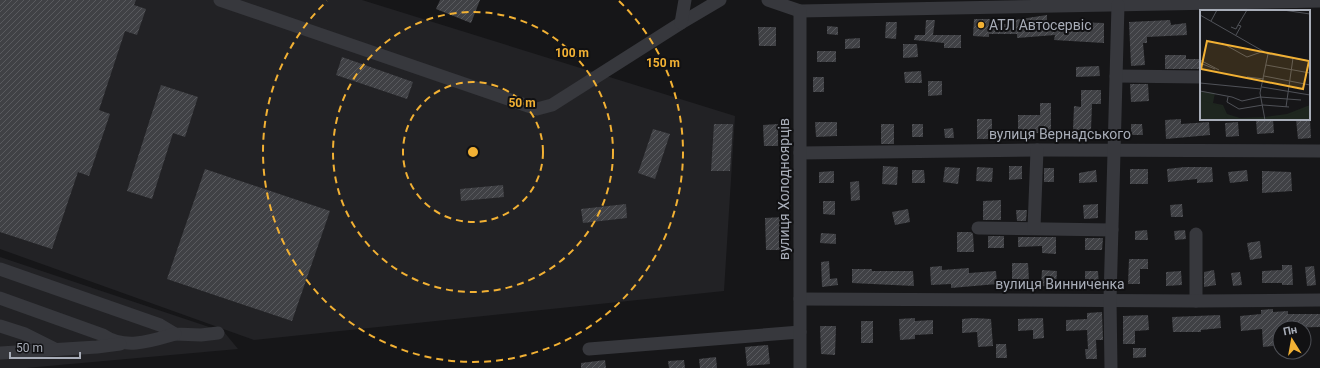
<svg xmlns="http://www.w3.org/2000/svg" width="1320" height="368" font-family="Roboto,sans-serif">
<style>
.built{fill:#222225}
.building{fill:url(#building-hatch)}
.lines{fill:none;stroke-linecap:round;stroke-linejoin:round}
.minor{stroke:#37383d;stroke-width:13}
.ring{fill:none;stroke:#f2b134;stroke-width:2;stroke-dasharray:7 5}
.poi-dot{fill:#f2b134;stroke:#111113;stroke-width:1.5}
.labels{text-anchor:middle;stroke-width:4;stroke-linejoin:round;paint-order:stroke}
.poi-label{font-size:14px;fill:#a8adb8;stroke:#111113;text-anchor:start}
.street-label{font-size:14px;fill:#a8adb8;stroke:#111113}
.inset-road{fill:none;stroke:#505258;stroke-width:1}
.view{fill:#f2b134;fill-opacity:0.15;stroke:#f2b134;stroke-width:2}
.inset-edge{fill:none;stroke:#a8adb8;stroke-width:2}
.centre{fill:#f2b134;stroke:#111113;stroke-width:2}
.ring-label{font-size:12px;text-anchor:middle;font-weight:bold;fill:#f2b134;stroke:#111113;stroke-width:4;stroke-linejoin:round;paint-order:stroke}
</style>
<defs>
<pattern id="building-hatch" width="6" height="6" patternUnits="userSpaceOnUse"><rect width="6" height="6" fill="#404145"/><path d="M-1 1l2-2M0 6l6-6M5 7l2-2" fill="none" stroke="#595a5e"/></pattern>
</defs>
<rect width="100%" height="100%" fill="#161618"/>
<g class="built">
<polygon points="0,0 362,0 735,116 724,291 254,340 0,249"/>
<polygon points="0,257 224,332 238,349 26,368 0,368"/>
</g>
<g class="building">
<polygon points="0,0 136,0 134,5 146,9 137,35 125,31 99,110 110,114 89,176 78,172 52,249 0,232"/>
<polygon points="440,0 480,0 471,23 436,9"/>
<polygon points="1047,15 1047,23 1072,25 1072,22 1104,23 1104,43 1054,40 1055,35 1017,38 1017,34 989,34 989,37 973,36 974,19 990,19 989,24 1016,24 1015,20"/>
<polygon points="926,20 935,20 933,35 961,35 961,48 944,48 944,43 914,40 915,35 925,35"/>
<polygon points="1170,20 1171,25 1186,23 1187,35 1147,37 1147,43 1143,43 1145,65 1131,66 1129,22"/>
<polygon points="886,22 897,22 896,39 885,38"/>
<polygon points="827,26 838,27 838,35 827,34"/>
<polygon points="758,27 776,27 776,46 759,46"/>
<polygon points="860,38 860,48 845,49 845,39"/>
<polygon points="903,44 917,44 918,57 903,58"/>
<rect x="817" y="51" width="19" height="11"/>
<polygon points="1165,55 1186,55 1186,59 1201,59 1201,69 1165,69"/>
<polygon points="342,57 413,82 407,99 336,75"/>
<polygon points="1099,66 1100,76 1076,77 1076,67"/>
<polygon points="921,71 922,83 905,83 904,72"/>
<rect x="813" y="77" width="11" height="15"/>
<polygon points="928,81 942,81 942,95 928,96"/>
<polygon points="1130,84 1148,84 1149,101 1131,102"/>
<polygon points="161,85 198,97 185,137 173,133 152,199 127,191"/>
<polygon points="1081,90 1101,90 1101,104 1092,104 1091,130 1073,130 1074,106 1081,107"/>
<polygon points="1040,103 1051,103 1051,133 1033,133 1033,137 1018,137 1018,115 1040,115"/>
<rect x="977" y="119" width="15" height="20"/>
<polygon points="1181,119 1181,124 1209,122 1210,135 1166,139 1165,120"/>
<polygon points="1256,119 1273,119 1274,133 1257,134"/>
<polygon points="1296,119 1310,119 1311,138 1298,139"/>
<polygon points="815,122 837,122 837,136 816,137"/>
<polygon points="1238,122 1239,136 1226,137 1225,123"/>
<polygon points="714,124 733,124 730,171 711,171"/>
<polygon points="778,124 778,146 764,146 763,125"/>
<rect x="881" y="124" width="13" height="20"/>
<rect x="912" y="124" width="11" height="13"/>
<polygon points="1131,124 1142,124 1143,135 1131,135"/>
<polygon points="953,128 954,138 945,138 944,129"/>
<polygon points="653,129 670,134 655,179 638,173"/>
<polygon points="883,166 898,167 897,185 882,184"/>
<polygon points="1009,166 1022,166 1022,179 1009,180"/>
<polygon points="945,167 960,168 958,184 943,182"/>
<polygon points="977,167 993,168 992,182 976,181"/>
<polygon points="1185,167 1212,167 1213,182 1197,183 1197,179 1168,182 1167,169"/>
<rect x="1044" y="168" width="10" height="14"/>
<polygon points="205,169 330,211 292,321 167,279"/>
<rect x="1130" y="169" width="18" height="15"/>
<polygon points="912,170 924,170 925,183 912,183"/>
<polygon points="1096,170 1097,182 1079,183 1079,173"/>
<polygon points="1247,170 1248,181 1230,183 1228,172"/>
<polygon points="834,171 834,183 819,183 819,172"/>
<polygon points="1262,171 1291,172 1292,191 1262,193"/>
<polygon points="859,181 860,200 851,201 850,182"/>
<polygon points="503,185 504,197 461,201 460,189"/>
<polygon points="1001,200 1001,220 983,220 983,201"/>
<polygon points="823,201 835,201 835,215 823,214"/>
<polygon points="626,204 627,218 583,223 581,209"/>
<polygon points="1098,204 1098,218 1084,219 1083,205"/>
<polygon points="1182,204 1183,217 1171,217 1170,205"/>
<polygon points="908,209 910,222 895,225 892,212"/>
<polygon points="1016,210 1027,210 1026,221 1017,221"/>
<polygon points="783,217 784,250 766,250 765,218"/>
<polygon points="1147,230 1148,240 1135,240 1135,231"/>
<polygon points="1185,230 1186,239 1175,240 1174,231"/>
<polygon points="957,232 971,232 973,234 974,252 957,252"/>
<polygon points="821,233 836,234 836,244 820,243"/>
<rect x="988" y="236" width="16" height="12"/>
<polygon points="1018,237 1056,237 1056,254 1042,253 1042,246 1018,247"/>
<polygon points="1085,238 1103,238 1102,250 1085,250"/>
<polygon points="1260,241 1262,258 1250,260 1247,243"/>
<polygon points="1129,259 1148,259 1148,269 1140,269 1140,284 1128,284"/>
<polygon points="829,261 830,279 837,278 838,285 822,287 821,262"/>
<polygon points="1012,263 1028,263 1029,280 1012,280"/>
<polygon points="1282,265 1292,265 1293,285 1282,285 1282,283 1262,283 1262,271 1282,270"/>
<polygon points="942,266 942,270 969,268 969,273 996,271 997,284 951,288 951,284 931,285 930,267"/>
<polygon points="1314,266 1316,285 1307,286 1305,267"/>
<polygon points="852,269 872,269 872,271 913,271 914,286 852,283"/>
<polygon points="1042,270 1057,271 1056,287 1041,286"/>
<polygon points="1214,270 1216,285 1204,287 1204,272"/>
<polygon points="1085,271 1098,271 1099,286 1085,287"/>
<polygon points="1181,271 1182,285 1166,286 1166,272"/>
<polygon points="1240,272 1242,285 1233,286 1231,273"/>
<polygon points="1273,309 1273,312 1288,311 1288,314 1320,314 1320,327 1280,328 1280,345 1263,347 1262,329 1241,331 1240,316 1261,314 1261,310"/>
<polygon points="1102,312 1103,340 1096,340 1097,359 1086,359 1085,349 1088,349 1087,330 1066,331 1066,320 1087,319 1087,313"/>
<polygon points="1148,315 1149,330 1135,331 1135,344 1123,344 1123,316"/>
<polygon points="1220,315 1221,328 1201,330 1201,332 1173,332 1172,317"/>
<polygon points="915,318 915,321 933,320 933,334 915,335 915,339 900,340 899,319"/>
<polygon points="974,318 991,319 993,346 978,347 977,332 962,333 962,319"/>
<polygon points="1043,318 1044,338 1033,339 1033,330 1018,331 1018,319"/>
<rect x="861" y="321" width="12" height="22"/>
<polygon points="820,326 836,326 835,355 821,354"/>
<polygon points="996,344 1006,344 1007,358 996,358"/>
<polygon points="768,345 770,364 747,366 745,347"/>
<polygon points="1133,348 1146,348 1146,357 1133,358"/>
<polygon points="716,357 717,368 700,368 699,359"/>
<polygon points="605,360 606,368 581,368 581,363"/>
<polygon points="684,360 685,368 669,368 668,361"/>
</g>
<g class="lines">
<g class="minor">
<polyline points="220,0 537,109 552,105 681,23 720,0"/>
<polyline points="768,0 800,11 1320,1"/>
<polyline points="681,23 685,0"/>
<polyline points="1116,76 1201,77"/>
<polyline points="800,153 1037,150 1320,151"/>
<polyline points="978,228 1112,230"/>
<polyline points="1034,228 1037,150"/>
<polyline points="1196,234 1196,301"/>
<polyline points="0,269 160,325 175,334 201,335 218,333"/>
<path d="M0,298l103,37c22,15 48,6 72,-1"/>
<polyline points="800,299 1196,301 1320,300"/>
<polyline points="0,326 25,334 55,349"/>
<polyline points="589,349 800,332"/>
<polyline points="0,353 97,347 120,344"/>
<polyline points="800,368 800,11"/>
<polyline points="1111,368 1110,300 1118,5"/>
</g>
</g>
<g class="ring">
<circle cx="473" cy="152" r="70"/>
<circle cx="473" cy="152" r="140"/>
<path d="M619 1A210 210 0 1 1 327 1"/>
</g>
<circle class="poi-dot" cx="981" cy="25" r="4"/>
<g class="labels">
<g class="poi-label">
<text x="989" y="30">АТЛ Автосервіс</text>
</g>
<g class="street-label">
<text x="1060" y="139">вулиця Вернадського</text>
<text transform="translate(784 189) rotate(-90)" y="5">вулиця Холодноярців</text>
<text x="1060" y="289">вулиця Винниченка</text>
</g>
</g>
<g transform="translate(1200 10)">
<rect width="110" height="110" fill="#161618"/>
<path d="M0,81l15,2 -2,10 10,2 4,9 13,4 25,-1v3h-65zM110,95v15h-44l-1,-3 22,-3z" fill="#1e261f"/>
<path d="M0,90l22,7 6,13h-28zM110,97v13h-37l1,-2 14,-2z" fill="#1e261f"/>
<path class="inset-road" d="M83,0l27,4M0,5l68,39 42,7M11,11l6,-11M38,15l9,-15M31,17l5,2 2,-4 3,1 -5,9M22,33l25,14 17,-6M0,50l19,10M0,53l15,6M66,55l44,8M64,66l46,9M47,67l17,2M0,73l61,6M62,77l48,8M0,81l32,6 10,4 18,-4 41,3M28,87l-1,5 12,7 24,-4 26,2M86,97l7,-49M65,110l-5,-27 8,-39"/>
<path class="view" d="M7,31l102,20 -6,28 -102,-20z"/>
<rect width="110" height="110" class="inset-edge"/>
</g>
<circle cx="473" cy="152" r="6" class="centre"/>
<g class="ring-label">
<text x="572" y="57">100 m</text>
<text x="663" y="67">150 m</text>
<text x="522" y="107">50 m</text>
</g>
<g transform="translate(1292 340) rotate(349)"><circle r="19" fill="#111113" stroke="#4d4f55"/>
<path d="M0-3L7 15L0 10L-7 15Z" fill="#f2b134"/>
<text y="-6" font-size="11" font-weight="bold" text-anchor="middle" fill="#a8adb8">Пн</text>
</g>
<path d="M10 352v6h70v-6" fill="none" stroke="#a8adb8" stroke-width="2"/>
<text x="16" y="352" font-size="12" fill="#a8adb8" stroke="#111113" stroke-width="3" paint-order="stroke">50 m</text>
</svg>
